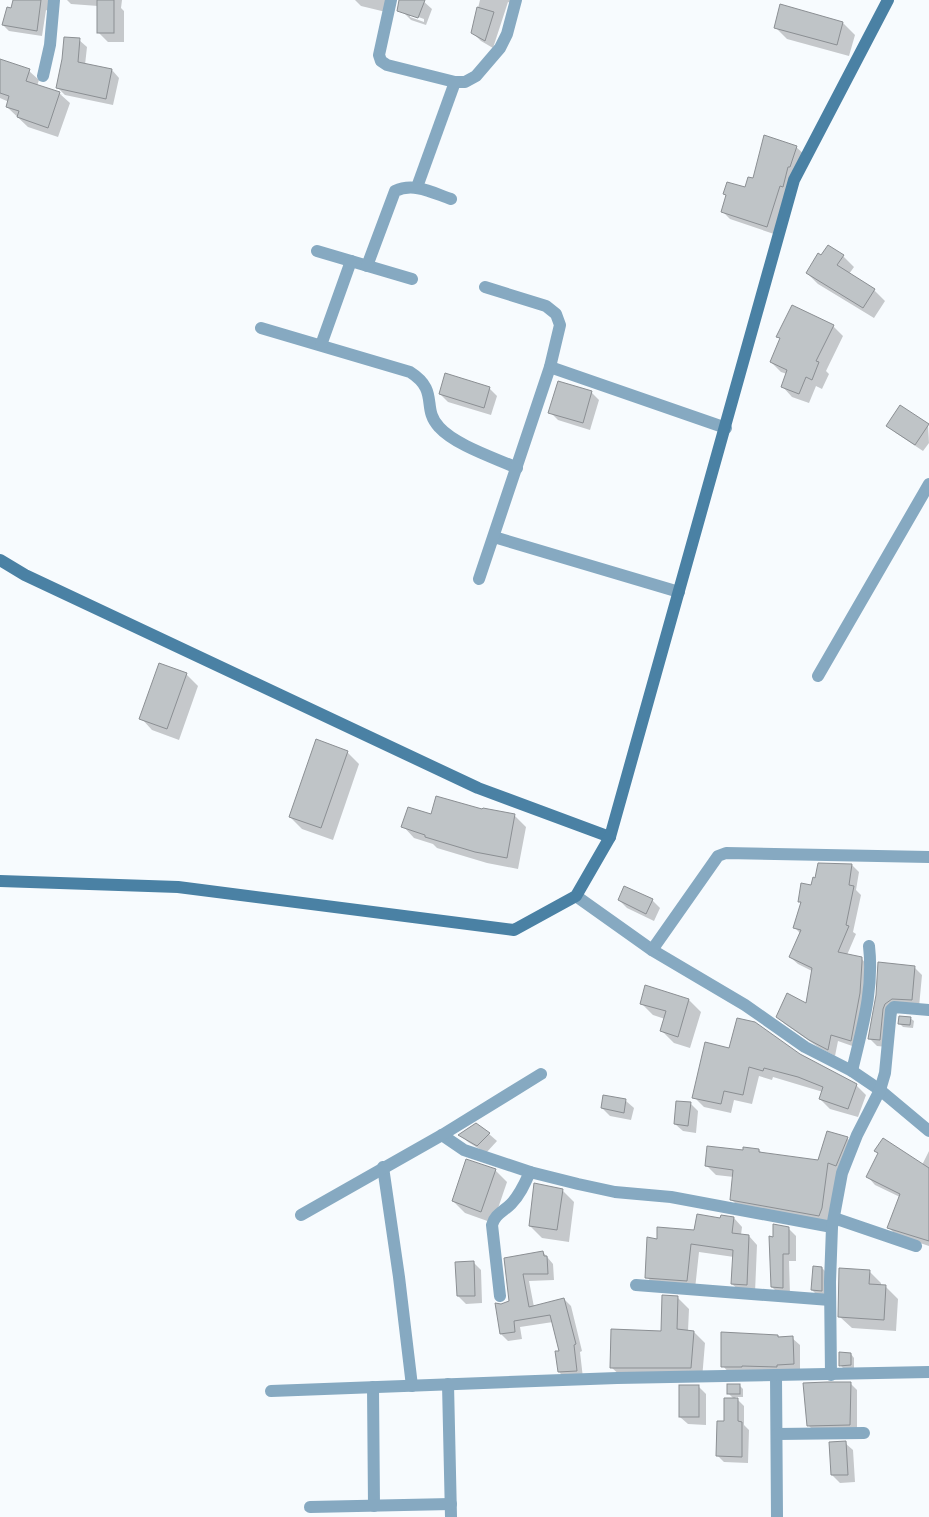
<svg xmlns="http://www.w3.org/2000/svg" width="929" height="1517" font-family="Inter,sans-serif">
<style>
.shadow{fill:#0003;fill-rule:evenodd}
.building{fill:#bfc4c7;stroke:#8b8f93}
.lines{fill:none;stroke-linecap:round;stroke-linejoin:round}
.street{stroke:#86a9c1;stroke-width:12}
.secondary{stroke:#4a81a4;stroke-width:12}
</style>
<rect width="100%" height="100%" fill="#f7fbfe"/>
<g class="shadow">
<polygon points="15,0 49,0 48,11 46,10 42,36 9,31 3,25"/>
<polygon points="67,0 122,0 121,8 124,11 124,42 108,42 98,32 98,6 71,4"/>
<polygon points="355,0 394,0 390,13 361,6"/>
<path d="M405,0h17l10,9 -6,16 -15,-5 -8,-8zM410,14l14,5v3l-14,-5z"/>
<polygon points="480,0 511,0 510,3 508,2 493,48 481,41 472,32"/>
<polygon points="843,23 855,35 849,56 787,39 775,27"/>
<polygon points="79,40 87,47 85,65 112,70 119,78 113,105 65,95 58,88"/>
<polygon points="0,63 29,71 39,80 37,86 64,95 60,94 70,103 58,137 28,127 7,107 9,102 0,98"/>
<polygon points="796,147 804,154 774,234 730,219 722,211 727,196 725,194 746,189 754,180"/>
<polygon points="843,256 854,267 849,274 874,290 885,301 874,318 818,284 807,273"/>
<polygon points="833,326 843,336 826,371 829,374 822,389 816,386 809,403 792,397 782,386 787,374 781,372 771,362 781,339 778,336"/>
<polygon points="489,388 497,396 491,415 448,402 440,394"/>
<polygon points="591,392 599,400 590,430 558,420 550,412"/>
<polygon points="888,425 928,425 929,443 923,451 896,433"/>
<polygon points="186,674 198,686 179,740 152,730 141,718"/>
<polygon points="347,752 359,764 333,840 302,829 290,817"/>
<polygon points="483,811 514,815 526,827 518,869 487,863 437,848 433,844 414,838 403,826 432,816"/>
<polygon points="852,865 859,872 856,890 861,895 853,932 856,934 847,955 861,958 868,966 858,1048 838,1041 835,1056 818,1047 785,1024 777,1016 807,1005 812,971 798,964 790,957 801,934 795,928 802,904 799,901 812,886"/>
<polygon points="619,900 652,900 660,908 654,921 627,908"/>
<polygon points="879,964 915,968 922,975 919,1007 899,1006 887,1047 877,1046 869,1038 878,995"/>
<polygon points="646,987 689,1000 701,1012 690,1048 674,1043 662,1031 665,1019 653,1015 641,1003"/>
<polygon points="910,1018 914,1021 913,1028 903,1027 899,1023"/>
<polygon points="730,1049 800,1055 857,1086 866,1095 858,1117 830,1109 820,1099 823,1092 773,1077 772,1080 759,1076 752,1104 734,1100 731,1113 704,1107 694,1097"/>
<polygon points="626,1101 634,1108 631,1120 610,1116 602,1108"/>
<polygon points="690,1103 698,1111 696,1133 683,1131 675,1124"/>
<polygon points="489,1134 497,1141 486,1153 468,1142 460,1135"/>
<polygon points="847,1138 857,1148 829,1225 741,1209 731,1199 734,1177 716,1175 706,1165 759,1150 763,1154 819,1162"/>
<polygon points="929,1151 929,1246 896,1235 888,1227 900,1197 875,1185 868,1177 922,1165"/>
<polygon points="495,1170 507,1182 493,1223 465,1213 453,1201"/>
<polygon points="562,1190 574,1202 569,1242 542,1238 530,1226"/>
<polygon points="734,1218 742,1227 741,1235 749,1236 757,1245 755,1293 741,1292 732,1284 734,1257 699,1252 695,1289 655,1286 647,1277 658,1241 695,1232 721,1220"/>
<polygon points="788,1228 796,1236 796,1261 789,1261 790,1295 779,1294 772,1287 774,1238"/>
<polygon points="543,1252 553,1264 554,1280 529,1281 534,1307 564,1299 571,1306 582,1351 580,1352 583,1378 566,1379 559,1372 561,1352 553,1322 520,1327 522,1339 508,1341 501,1334 511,1302 505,1259"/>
<polygon points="473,1262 481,1270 482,1303 466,1304 458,1296"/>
<polygon points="822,1268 830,1276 829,1298 820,1298 812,1290"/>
<polygon points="869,1271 881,1283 881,1286 886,1287 898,1299 896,1331 852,1328 840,1317"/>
<polygon points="678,1298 689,1309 688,1331 694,1332 705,1343 702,1379 623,1378 611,1367 662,1332"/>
<polygon points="778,1336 780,1338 792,1338 800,1345 800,1371 730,1374 723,1366"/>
<polygon points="851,1354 854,1358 854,1368 844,1369 840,1365"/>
<polygon points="850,1383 857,1390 857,1432 815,1432 808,1425"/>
<polygon points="739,1385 743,1389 743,1397 735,1397 744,1406 744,1425 749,1430 748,1463 724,1462 718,1456 725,1422 734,1399 728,1393"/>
<polygon points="698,1386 706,1394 706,1425 688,1424 680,1417"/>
<polygon points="845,1443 853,1450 855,1482 840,1483 832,1475"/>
</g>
<g class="building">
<polygon points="13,0 41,0 37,31 2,25 7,7 11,8"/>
<rect x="97" y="0" width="17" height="33"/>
<polygon points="399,0 425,0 418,18 397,11"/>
<polygon points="780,4 843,22 837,45 774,28"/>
<polygon points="477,7 494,12 485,41 471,33"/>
<polygon points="64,37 80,38 78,62 112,69 106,99 56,88 62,59"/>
<polygon points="0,59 30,69 26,81 60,92 48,128 17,117 19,111 6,107 9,96 0,93"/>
<polygon points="764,135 797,146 790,167 788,167 783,187 780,186 767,227 721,212 726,195 723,194 727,182 745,187 748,177 753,178"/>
<polygon points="828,245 844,255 837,265 875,289 863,308 806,273 818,253 821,255"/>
<polygon points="792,305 834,325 816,361 819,362 812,380 806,377 799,394 781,387 787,370 770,362 780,338 776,337"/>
<polygon points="445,373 490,387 484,408 439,394"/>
<polygon points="558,381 592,391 583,423 548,413"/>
<polygon points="900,405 929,424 915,445 886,426"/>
<polygon points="159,663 187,673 167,729 139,719"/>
<polygon points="316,739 348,751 321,828 289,817"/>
<polygon points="436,796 482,809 483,808 515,814 507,858 475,852 425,837 425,835 401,827 408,807 431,814"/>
<polygon points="818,863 852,864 849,885 854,886 846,925 849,926 838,952 862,957 862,962 860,993 851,1041 831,1035 828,1050 809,1040 776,1017 787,993 806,1003 812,968 789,957 801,930 793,928 801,902 798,902 801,883 811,885 813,877 815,878"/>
<polygon points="624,886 653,899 646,914 618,900"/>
<polygon points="878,962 915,966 912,1000 892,999 885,1004 883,1009 880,1040 868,1039 876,995"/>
<polygon points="645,985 689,999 678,1037 660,1031 666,1011 640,1004"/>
<polygon points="899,1016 911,1017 910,1025 898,1024"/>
<polygon points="737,1018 755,1022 800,1054 857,1084 848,1109 819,1099 823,1087 798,1077 764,1068 763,1071 749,1067 743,1095 724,1091 721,1104 692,1098 705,1042 729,1048"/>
<polygon points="603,1095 626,1099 624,1113 601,1108"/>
<polygon points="676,1101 691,1102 688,1126 674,1124"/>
<polygon points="476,1123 490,1133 477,1146 458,1135"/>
<polygon points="827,1131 848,1137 836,1166 828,1163 822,1208 819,1216 730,1200 733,1170 705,1166 707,1146 743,1150 743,1147 759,1149 759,1152 818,1160"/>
<polygon points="883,1138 929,1168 929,1241 887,1228 900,1194 866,1177 878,1153 874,1151"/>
<polygon points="466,1159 496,1169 481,1212 452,1201"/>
<polygon points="534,1183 563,1189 557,1230 529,1226"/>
<polygon points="697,1214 720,1218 721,1215 734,1217 732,1233 749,1235 747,1285 731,1284 733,1250 691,1244 687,1281 645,1278 647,1237 657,1239 657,1227 694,1230"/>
<polygon points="773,1224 789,1227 789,1254 783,1254 783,1288 771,1287 769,1236 773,1237"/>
<polygon points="543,1251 544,1256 547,1256 548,1274 523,1274 529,1307 564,1298 576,1344 574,1345 577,1371 558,1372 555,1351 559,1351 550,1315 514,1321 515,1332 500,1334 495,1303 501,1304 509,1301 504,1258"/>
<polygon points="474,1261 475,1296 457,1296 455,1262"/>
<polygon points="813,1266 822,1267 822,1291 811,1290"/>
<polygon points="839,1268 870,1270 869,1284 886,1285 884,1320 838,1317"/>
<polygon points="662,1295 678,1296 677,1329 694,1331 691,1368 610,1368 611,1329 661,1331"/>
<polygon points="721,1332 778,1335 778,1337 793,1336 794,1364 777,1365 777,1367 742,1366 742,1367 721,1367"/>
<polygon points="839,1352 851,1353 851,1365 839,1366"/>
<polygon points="827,1382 851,1382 850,1425 807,1426 803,1383"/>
<rect x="727" y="1384" width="13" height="10"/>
<rect x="679" y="1385" width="20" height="32"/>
<polygon points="724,1398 738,1398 738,1421 742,1422 742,1457 716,1456 717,1421 724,1421"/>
<polygon points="846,1441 848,1475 831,1475 829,1442"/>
</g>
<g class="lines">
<g class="street">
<polyline points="391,0 379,55 381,61 387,65 455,82 465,82 476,76 500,48 507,34 516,0"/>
<polyline points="43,76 50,45 54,0"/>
<polyline points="417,187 455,82"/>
<polyline points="317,251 412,279"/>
<path d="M367,266l28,-75c19,-9 38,2 56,8"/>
<path d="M261,328l149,44c30,19 11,36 29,55 16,18 56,31 78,41"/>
<polyline points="321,345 351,261"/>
<polyline points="550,367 726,428"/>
<polyline points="494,537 679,592"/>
<polyline points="479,579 550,367 560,325 556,314 546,306 485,287"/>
<polyline points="818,676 929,484"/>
<polyline points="576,896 652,950 745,1005 805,1047 852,1071 880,1090 929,1131"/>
<polyline points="652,950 711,866 718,856 726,853 929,857"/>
<path d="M852,1071c10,-43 22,-81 17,-125"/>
<polyline points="442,1135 464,1150 530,1172 578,1184 615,1192 671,1197 832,1227"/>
<polyline points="383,1167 399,1277 412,1386"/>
<polyline points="301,1215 442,1135 541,1074"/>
<polyline points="834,1218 916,1246"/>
<polyline points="636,1285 830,1300"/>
<path d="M500,1296l-8,-71c3,-11 11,-13 19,-21 9,-9 14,-21 19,-32"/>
<polyline points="831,1375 830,1282 832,1227 842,1173 857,1135 880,1090 885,1073 891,1010 894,1007 929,1010"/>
<polyline points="776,1376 777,1517"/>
<polyline points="448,1384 451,1517"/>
<polyline points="373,1387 374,1506"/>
<polyline points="271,1391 617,1378 929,1372"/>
<polyline points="777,1434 864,1433"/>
<polyline points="310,1507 451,1504"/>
</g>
<g class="secondary">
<polyline points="0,560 25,575 478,788 610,837"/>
<polyline points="0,881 178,887 514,930 576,896 610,837 794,180 888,0"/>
</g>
</g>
</svg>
